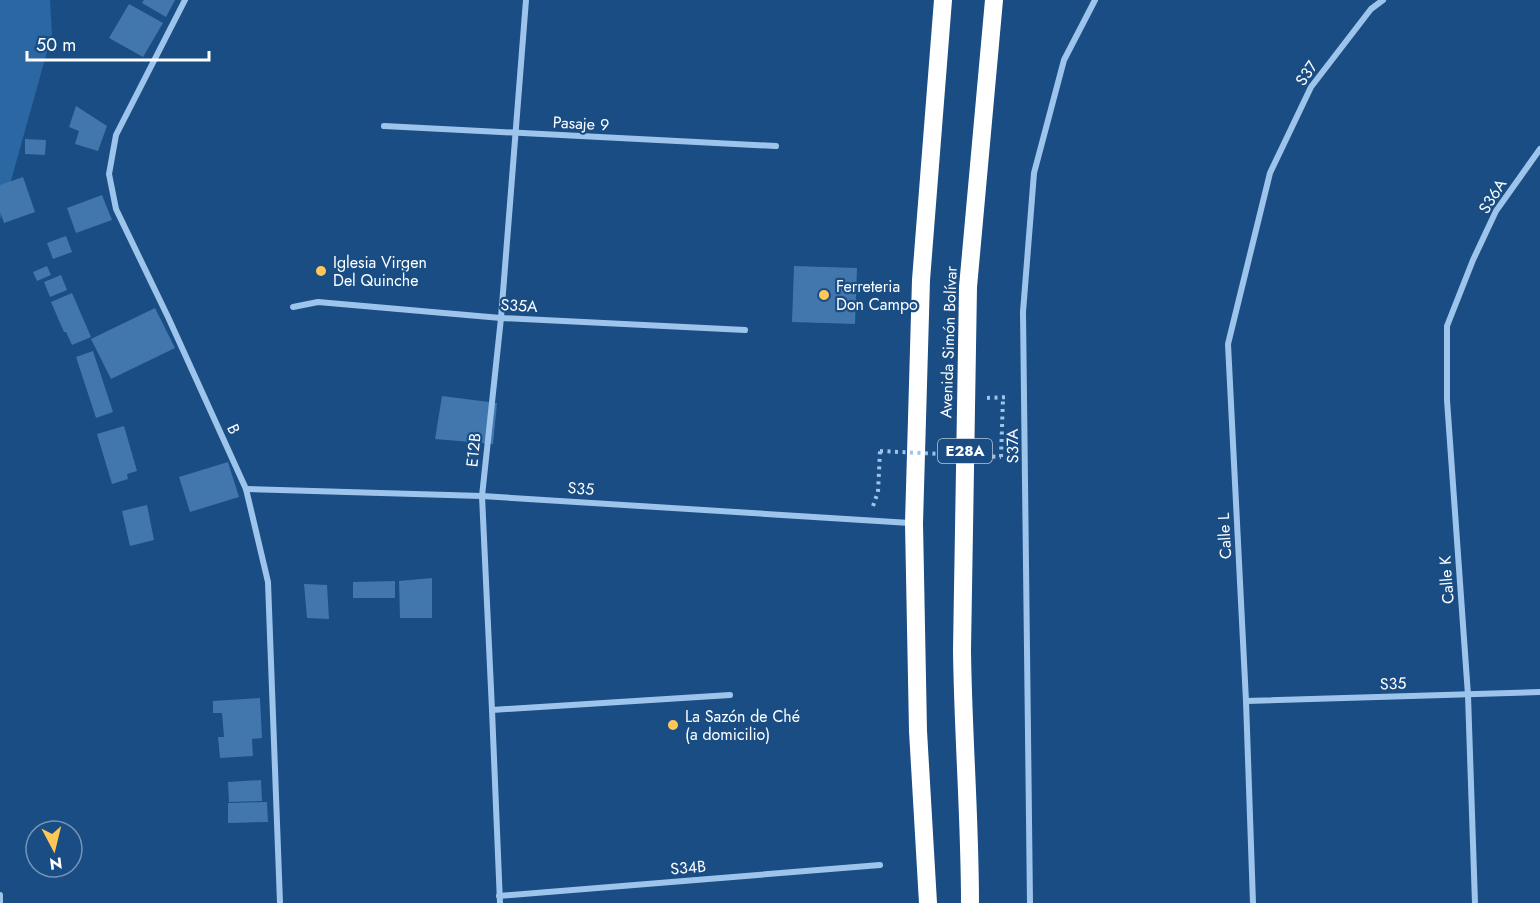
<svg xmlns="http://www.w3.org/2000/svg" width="1540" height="903" font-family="Jost,sans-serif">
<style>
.green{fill:#2b67a3}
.building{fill:#4177ad}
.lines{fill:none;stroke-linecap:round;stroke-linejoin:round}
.path{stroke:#9dc5ec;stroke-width:4;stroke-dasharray:3 4.5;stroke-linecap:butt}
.street{stroke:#9dc5ec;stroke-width:6}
.highway{stroke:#fff;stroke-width:18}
.path-bridge{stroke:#9dc5ec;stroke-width:4;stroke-dasharray:3 4.5;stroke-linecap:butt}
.poi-dot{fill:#ffc758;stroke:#194d84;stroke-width:2}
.labels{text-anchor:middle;stroke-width:4.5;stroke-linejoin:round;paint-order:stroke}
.shield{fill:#194d84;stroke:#bacada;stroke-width:1.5}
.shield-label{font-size:15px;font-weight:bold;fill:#fff}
.street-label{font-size:16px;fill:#fff;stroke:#194d84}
.poi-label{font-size:16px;fill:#fff;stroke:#194d84;text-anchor:start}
</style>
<rect width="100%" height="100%" fill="#194d84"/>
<polygon class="green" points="0,0 50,0 52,34 0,220"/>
<g class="building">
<polygon points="144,0 175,0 166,17 142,3"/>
<polygon points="129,4 163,23 143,57 109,38"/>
<polygon points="76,106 107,126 98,151 75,144 79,131 69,127"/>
<polygon points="25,139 46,140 45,155 25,154"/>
<polygon points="23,177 35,212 4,223 0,211 0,185"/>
<polygon points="102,195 112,220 76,233 67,208"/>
<polygon points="66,236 72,252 53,259 47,243"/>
<polygon points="47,266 51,275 37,281 33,272"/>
<polygon points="794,266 857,268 855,324 792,322"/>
<polygon points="61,275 67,290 50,297 44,282"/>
<polygon points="72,293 91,337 72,345 66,332 64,332 51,302"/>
<polygon points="155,308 175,348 111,379 91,339"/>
<polygon points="93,351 113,412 96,418 76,357"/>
<polygon points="442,396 497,403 493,444 435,439"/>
<polygon points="124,426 137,471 127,474 128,479 112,484 97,434"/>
<polygon points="228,462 239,497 190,512 179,477"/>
<polygon points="147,505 154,540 130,546 122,511"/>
<polygon points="432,578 432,618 400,618 399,581"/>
<polygon points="395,581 395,598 353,598 353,582"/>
<polygon points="304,584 327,585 329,619 307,618"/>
<polygon points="260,698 262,738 252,739 253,756 220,758 218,737 224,737 222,713 213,713 213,701"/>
<polygon points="261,780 262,801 229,802 228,782"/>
<polygon points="267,802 268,822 228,823 228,803"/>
</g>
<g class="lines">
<g class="path">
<polyline points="987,398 1009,397"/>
<polyline points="1001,457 1003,398"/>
<polyline points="873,506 878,492 880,451"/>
</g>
<g class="street">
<polyline points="185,0 116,135 109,174 116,209 168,317 246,489 268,582 280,903"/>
<polyline points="384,126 776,146"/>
<polyline points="293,307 318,302 501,318 745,330"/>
<polyline points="246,489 482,496 910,523"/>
<polyline points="1246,701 1540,692"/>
<polyline points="492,710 730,695"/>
<polyline points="0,895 0,903"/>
<polyline points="499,896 880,865"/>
<polyline points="500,903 492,710 482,496 501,318 526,0"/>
<polyline points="1030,903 1023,312 1034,173 1064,60 1095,0"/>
<polyline points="1253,903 1246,701 1228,344 1270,173 1311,87 1371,9 1383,0"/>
<polyline points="1475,903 1468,695 1447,400 1447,326 1473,260 1496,211 1540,149"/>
</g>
<g class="highway">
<polyline points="928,903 918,731 914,523 921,280 943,0"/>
<path d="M970,903c0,-84 -7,-169 -8,-253l6,-363 26,-287"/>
</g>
<polyline class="path-bridge" points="880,451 1001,457"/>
</g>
<g class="poi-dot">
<circle cx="321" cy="271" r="6"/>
<circle cx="824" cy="295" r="6"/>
<circle cx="673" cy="725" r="6"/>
</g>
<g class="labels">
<rect class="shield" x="938" y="439" width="54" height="24" rx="4.5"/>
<g class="shield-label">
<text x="965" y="456">E28A</text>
</g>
<g class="street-label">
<text transform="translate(1306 73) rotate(-56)" y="6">S37</text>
<text transform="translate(581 123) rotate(3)" y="6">Pasaje 9</text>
<text transform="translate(1492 196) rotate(-58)" y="6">S36A</text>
<text transform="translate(519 305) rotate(3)" y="6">S35A</text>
<text transform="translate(948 342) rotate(-88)" y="6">Avenida Simón Bolívar</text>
<text transform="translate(234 429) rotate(66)" y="6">B</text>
<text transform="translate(1012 446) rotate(-91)" y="6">S37A</text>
<text transform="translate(473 450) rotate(-84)" y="6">E12B</text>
<text transform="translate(581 488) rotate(4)" y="6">S35</text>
<text transform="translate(1224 536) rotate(-93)" y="6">Calle L</text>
<text transform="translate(1446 580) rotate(-94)" y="6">Calle K</text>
<text transform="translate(1393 683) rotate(-2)" y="6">S35</text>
<text transform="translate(688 867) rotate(-5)" y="6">S34B</text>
</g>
<g class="poi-label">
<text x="333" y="268">Iglesia Virgen<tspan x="333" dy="18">Del Quinche</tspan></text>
<text x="836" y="292">Ferreteria<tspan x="836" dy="18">Don Campo</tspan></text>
<text x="685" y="722">La Sazón de Ché<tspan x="685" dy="18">(a domicilio)</tspan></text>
</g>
</g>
<g transform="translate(54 849) rotate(173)"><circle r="28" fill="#194d84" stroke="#7594b5" stroke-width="1.5"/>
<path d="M0-4.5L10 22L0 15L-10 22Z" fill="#ffc758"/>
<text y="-9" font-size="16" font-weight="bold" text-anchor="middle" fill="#ffffff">N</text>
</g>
<path d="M27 51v9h182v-9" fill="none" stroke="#ffffff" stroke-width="3"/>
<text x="36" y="51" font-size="18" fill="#ffffff" stroke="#194d84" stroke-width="4.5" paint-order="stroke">50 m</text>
</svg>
